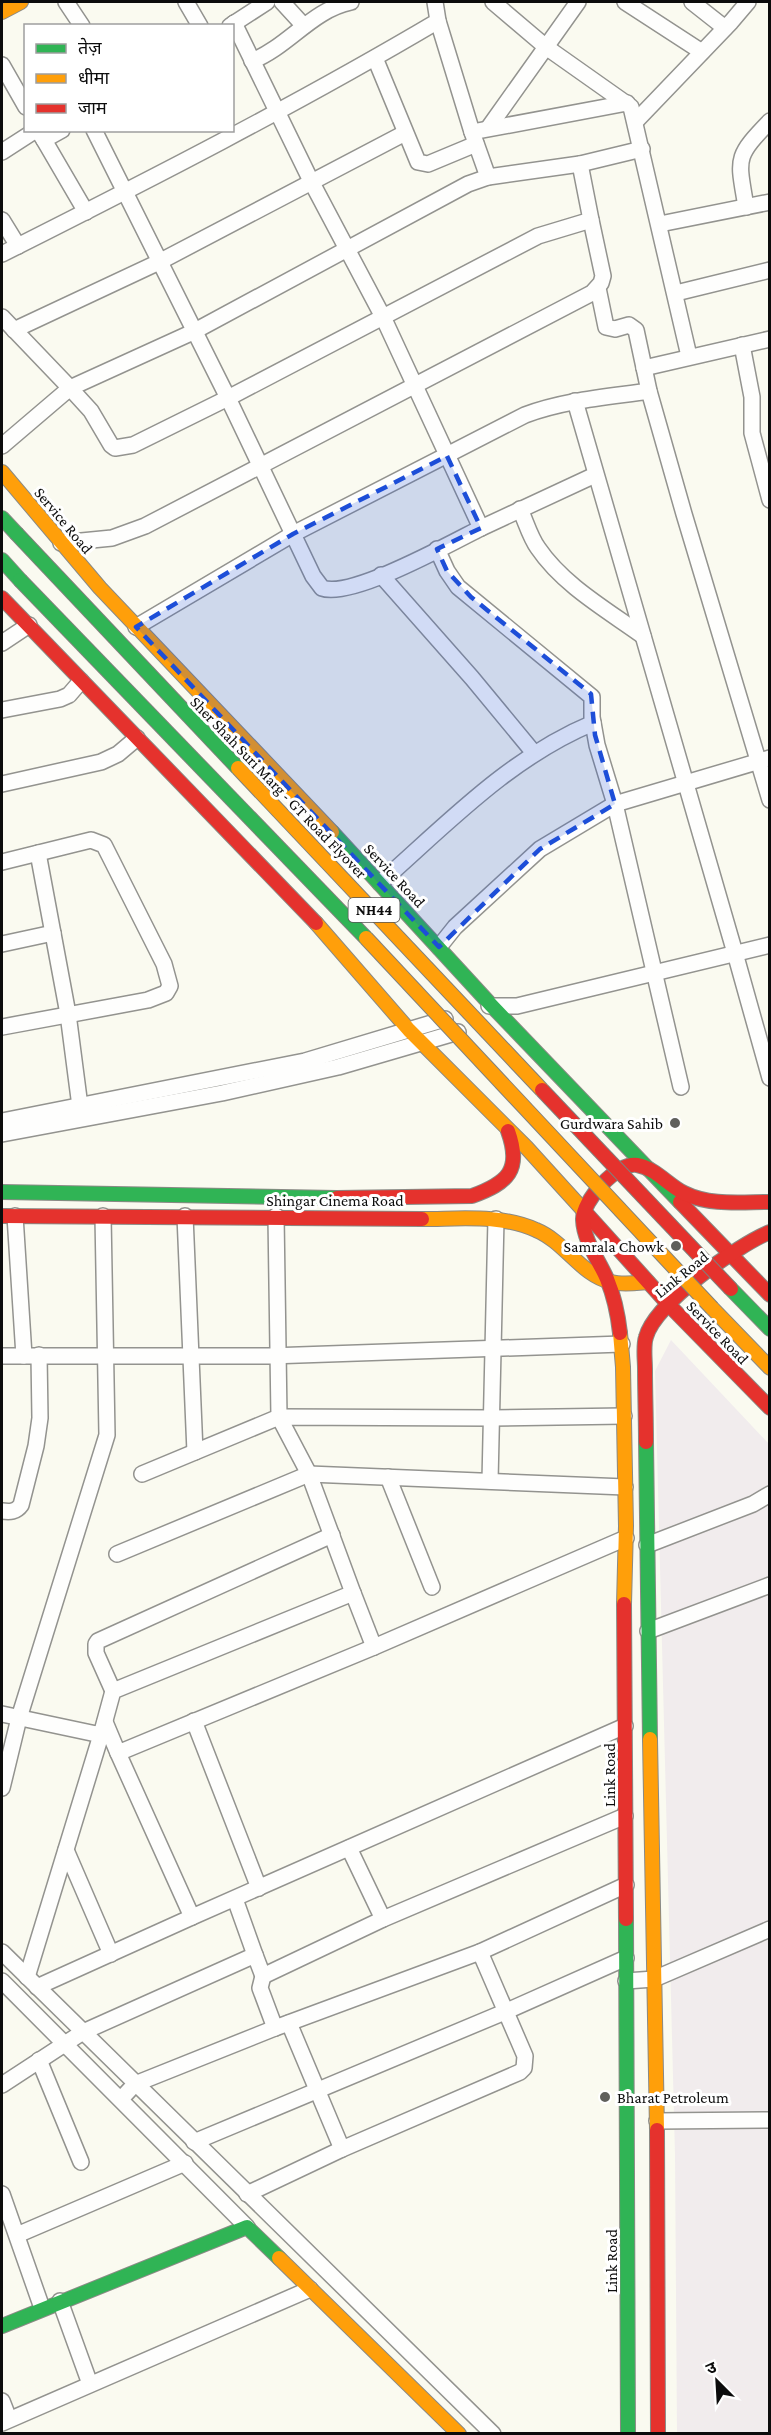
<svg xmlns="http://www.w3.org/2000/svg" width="771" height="2435" font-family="'Crimson Pro','Noto Sans Devanagari',serif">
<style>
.industrial{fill:#f1eced}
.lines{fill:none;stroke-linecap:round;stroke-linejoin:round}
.street-casing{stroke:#93938f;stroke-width:18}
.fast-casing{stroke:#8a8a85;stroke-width:16}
.slow-casing{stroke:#8a8a85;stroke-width:16}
.jam-casing{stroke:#8a8a85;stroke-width:16}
.street{stroke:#fefefd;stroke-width:15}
.fast{stroke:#30b455;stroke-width:14}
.slow{stroke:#ff9f0a;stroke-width:14}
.jam{stroke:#e5322d;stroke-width:14}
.fast-bridge-casing{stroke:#80807c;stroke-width:16;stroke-linecap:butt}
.slow-bridge-casing{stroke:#80807c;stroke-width:16;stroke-linecap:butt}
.jam-bridge-casing{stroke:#80807c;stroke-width:16;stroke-linecap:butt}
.fast-bridge{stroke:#30b455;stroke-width:14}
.slow-bridge{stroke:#ff9f0a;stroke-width:14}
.jam-bridge{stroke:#e5322d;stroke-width:14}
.marked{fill:#1d4ed8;fill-opacity:0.2;stroke:#1d4ed8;stroke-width:4.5;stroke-dasharray:12 8;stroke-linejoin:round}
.poi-dot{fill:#5f5f5c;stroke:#fff;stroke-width:2}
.labels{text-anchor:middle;stroke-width:6;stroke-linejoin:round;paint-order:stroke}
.shield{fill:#fff;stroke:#555;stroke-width:1.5}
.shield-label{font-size:15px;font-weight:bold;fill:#0c0c0c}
.street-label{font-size:16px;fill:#0c0c0c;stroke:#fff}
.poi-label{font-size:16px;fill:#0c0c0c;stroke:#fff;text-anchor:end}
</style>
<rect width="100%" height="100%" fill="#fafaf0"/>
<polygon class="industrial" points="671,1340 769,1444 769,2433 677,2433 675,2155 655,1371"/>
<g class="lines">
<g class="street-casing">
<g id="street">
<polyline points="66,2 82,26"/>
<polyline points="186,2 200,26"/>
<polyline points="282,2 304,26"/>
<polyline points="493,2 546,47 631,107 689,356"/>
<polyline points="625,2 702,52"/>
<polyline points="692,2 725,28"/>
<polyline points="438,21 472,132 488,177"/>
<polyline points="230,26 267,2"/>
<polyline points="375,58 418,162 428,164 476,144"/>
<path d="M252,61c37,-15 60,-51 99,-59"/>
<polyline points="2,65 26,107"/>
<polyline points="636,121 731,22 748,2"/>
<polyline points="489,127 578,2"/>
<path d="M94,130l134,268 85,178 9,12c29,11 129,-45 159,-60l-98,-211 -72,-136 -77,-158"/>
<polyline points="39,132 44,140 62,130"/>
<polyline points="472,132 627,103"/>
<polyline points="44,140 86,212"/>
<polyline points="2,152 36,130"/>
<path d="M746,207c-8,-49 -12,-49 24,-86"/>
<polyline points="2,220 18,246"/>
<polyline points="660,224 770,202"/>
<path d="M2,254c147,-74 294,-149 436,-233l-3,-19"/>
<polyline points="598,288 606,327 615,329 629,325 636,330 649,391 684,514 770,800"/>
<polyline points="676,293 770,270"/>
<polyline points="2,317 70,388 193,332 468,184 488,177 580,164 642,149"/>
<polyline points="14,330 159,262 405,133"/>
<polyline points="742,345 752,397 752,433 770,500"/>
<polyline points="644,368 770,339"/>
<polyline points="575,401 735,953 770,1078"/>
<polyline points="2,446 70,388 91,411 111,445 115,448 133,445 228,398 538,236 591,220 580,164"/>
<path d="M520,509c6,13 10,28 18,39 25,37 69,62 105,88"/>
<polyline points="481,528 595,475"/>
<polyline points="61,543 112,538 145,526 592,293 601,283 603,276 591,220"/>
<polyline points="437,549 447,571 458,587 592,697 592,717 597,745 615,804 681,1087"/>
<polyline points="381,575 472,678 534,753"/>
<path d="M136,627l157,-93 232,-119c40,-15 83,-18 124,-24"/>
<polyline points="2,643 29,625"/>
<polyline points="2,710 60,699 69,695 81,681"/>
<polyline points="2,784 101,762 118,754 137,738"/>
<polyline points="38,853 68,1014 81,1114"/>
<polyline points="2,862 91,840 104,845 164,964 170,986 166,993 148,1000 2,1027"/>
<path d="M380,883c67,-59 129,-125 213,-160"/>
<polyline points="2,944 53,933"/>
<polyline points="439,947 455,927 540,849 615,804 770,758"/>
<polyline points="489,1006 517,1006 770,945"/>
<polyline points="2,1121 305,1061 445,1019"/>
<polyline points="2,1134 222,1093 338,1067 458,1032"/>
<polyline points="15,1216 24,1356"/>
<polyline points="185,1216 195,1452"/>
<polyline points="2,1356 270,1356 622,1344"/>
<polyline points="142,1474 279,1417 276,1216"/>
<polyline points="388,1477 432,1587"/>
<polyline points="490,1481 496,1219"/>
<path d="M2,1511c8,1 14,1 19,-6l15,-59 4,-28 -1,-63"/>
<polyline points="647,1545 753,1504 770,1494"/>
<polyline points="117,1554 309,1474 625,1487"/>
<polyline points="353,1593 374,1647"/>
<polyline points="648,1631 770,1585"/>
<polyline points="113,1691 96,1653 96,1644 98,1641 332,1535"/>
<polyline points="2,1714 101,1735 113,1691 353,1593 309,1474 279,1417 492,1418 624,1416"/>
<polyline points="194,1721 259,1888"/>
<polyline points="105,1722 118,1753 374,1647 626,1538"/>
<polyline points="118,1753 192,1917 625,1726"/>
<polyline points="2,1788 19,1718 107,1435 103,1216"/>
<polyline points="349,1848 383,1919"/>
<polyline points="66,1850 111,1954"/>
<polyline points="235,1899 255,1955"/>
<polyline points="2,1952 493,2434"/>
<polyline points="263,1976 260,1988 275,2028"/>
<polyline points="27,1977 101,1735"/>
<polyline points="2,1981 247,2227"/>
<polyline points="626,1981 654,1979 770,1929"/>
<polyline points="37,1987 192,1917"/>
<polyline points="289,2023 342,2149"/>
<polyline points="39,2060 81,2162"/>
<polyline points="2,2085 83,2032 255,1955 263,1976 383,1919 625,1816"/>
<polyline points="121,2099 135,2084 275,2028 480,1952 626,1885"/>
<polyline points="657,2121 770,2120"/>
<polyline points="194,2142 507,2011 626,1958"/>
<polyline points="2,2194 42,2308"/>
<polyline points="247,2194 342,2149 520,2072 524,2068 525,2056 480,1952"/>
<polyline points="17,2235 185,2163"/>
<polyline points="60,2301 90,2384"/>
<polyline points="2,2401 9,2419"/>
<polyline points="2,2423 310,2289"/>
</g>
</g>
<g class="fast-casing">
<g id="fast">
<polyline points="2,518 16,533"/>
<polyline points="2,560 20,580"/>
<polyline points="332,832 491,1005 680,1202"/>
<polyline points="2,1192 337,1198"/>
<polyline points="731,1289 770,1329"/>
<polyline points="646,1442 650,1739"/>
<polyline points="626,1919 628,2434"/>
<polyline points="2,2326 247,2227 279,2258"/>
</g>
</g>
<g class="slow-casing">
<g id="slow">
<polyline points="2,12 21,2"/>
<polyline points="2,472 100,588 332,832"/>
<polyline points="316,923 409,1030 526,1147 585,1212"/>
<path d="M422,1219c38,0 79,-5 114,11 29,12 45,45 75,52 12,3 25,1 37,0"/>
<polyline points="712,1308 770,1368"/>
<polyline points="620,1333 623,1367 626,1526 624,1604"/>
<polyline points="650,1739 657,2130"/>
<polyline points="279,2258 459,2434"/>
</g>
</g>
<g class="jam-casing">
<g id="jam">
<polyline points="2,598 316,923"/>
<path d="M337,1198l135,-2c36,-13 50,-26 36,-65"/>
<polyline points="680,1202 770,1295"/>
<polyline points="585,1212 668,1304 770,1408"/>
<polyline points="2,1216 422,1219"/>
<path d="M620,1333c-2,-18 -6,-37 -13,-54 -8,-19 -23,-37 -24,-59 -1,-19 34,-58 54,-55 18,3 31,20 47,28 26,13 57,9 86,9"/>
<path d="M646,1442c0,-24 -1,-49 -1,-73 0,-10 -2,-23 1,-32 9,-34 92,-92 124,-105"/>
<polyline points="624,1604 626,1919"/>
<polyline points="657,2130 658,2434"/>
</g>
</g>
<use href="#street" class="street"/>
<use href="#fast" class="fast"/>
<use href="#slow" class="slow"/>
<use href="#jam" class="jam"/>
<g class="fast-bridge-casing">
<g id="fast-bridge">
<polyline points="16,533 238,768"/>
<polyline points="20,580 366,938"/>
</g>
</g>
<g class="slow-bridge-casing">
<g id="slow-bridge">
<polyline points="238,768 542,1090"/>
<polyline points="366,938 712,1308"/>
</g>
</g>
<g class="jam-bridge-casing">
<polyline id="jam-bridge" points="542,1090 731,1289"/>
</g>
<use href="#fast-bridge" class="fast-bridge"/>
<use href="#slow-bridge" class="slow-bridge"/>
<use href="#jam-bridge" class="jam-bridge"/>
</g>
<path class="marked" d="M447,456l34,72 -44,21 10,22 24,26 120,97 4,41 20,69 -75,45 -101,98 -303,-320 157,-93z"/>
<g class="poi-dot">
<circle cx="675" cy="1123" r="6"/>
<circle cx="676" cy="1246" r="6"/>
<circle cx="605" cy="2097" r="6"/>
</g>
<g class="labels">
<rect class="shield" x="348.5" y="898" width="51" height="24" rx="4.5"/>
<g class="shield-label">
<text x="374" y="915">NH44</text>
</g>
<g class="street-label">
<text transform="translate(64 520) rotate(50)" y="6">Service Road</text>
<text transform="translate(279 787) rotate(46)" y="6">Sher Shah Suri Marg - GT Road Flyover</text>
<text transform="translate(395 875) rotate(47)" y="6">Service Road</text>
<text x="335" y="1206">Shingar Cinema Road</text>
<text transform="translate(681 1274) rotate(-39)" y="6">Link Road</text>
<text transform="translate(718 1332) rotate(46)" y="6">Service Road</text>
<text transform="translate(609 1775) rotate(-90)" y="6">Link Road</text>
<text transform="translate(611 2261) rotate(-90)" y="6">Link Road</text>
</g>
<g class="poi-label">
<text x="663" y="1129">Gurdwara Sahib</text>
<text x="664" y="1252">Samrala Chowk</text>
<text x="617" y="2103" text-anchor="start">Bharat Petroleum</text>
</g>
</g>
<rect width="771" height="2435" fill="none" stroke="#0c0c0c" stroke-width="6"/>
<rect x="24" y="24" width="210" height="108" fill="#ffffff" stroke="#9e9e9e" stroke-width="1.5"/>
<rect x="36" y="44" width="30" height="9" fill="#30b455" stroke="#9e9e9e" stroke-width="1.5"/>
<text x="78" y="54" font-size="18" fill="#0c0c0c">तेज़</text>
<rect x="36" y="74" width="30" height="9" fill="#ff9f0a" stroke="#9e9e9e" stroke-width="1.5"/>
<text x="78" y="84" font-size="18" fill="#0c0c0c">धीमा</text>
<rect x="36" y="104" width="30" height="9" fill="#e5322d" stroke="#9e9e9e" stroke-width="1.5"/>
<text x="78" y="114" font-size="18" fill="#0c0c0c">जाम</text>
<g transform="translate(717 2381) rotate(336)" stroke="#ffffff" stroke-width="4.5" paint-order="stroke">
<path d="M0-4.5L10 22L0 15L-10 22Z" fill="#0c0c0c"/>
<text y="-9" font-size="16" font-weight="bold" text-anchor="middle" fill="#0c0c0c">उ</text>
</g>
</svg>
